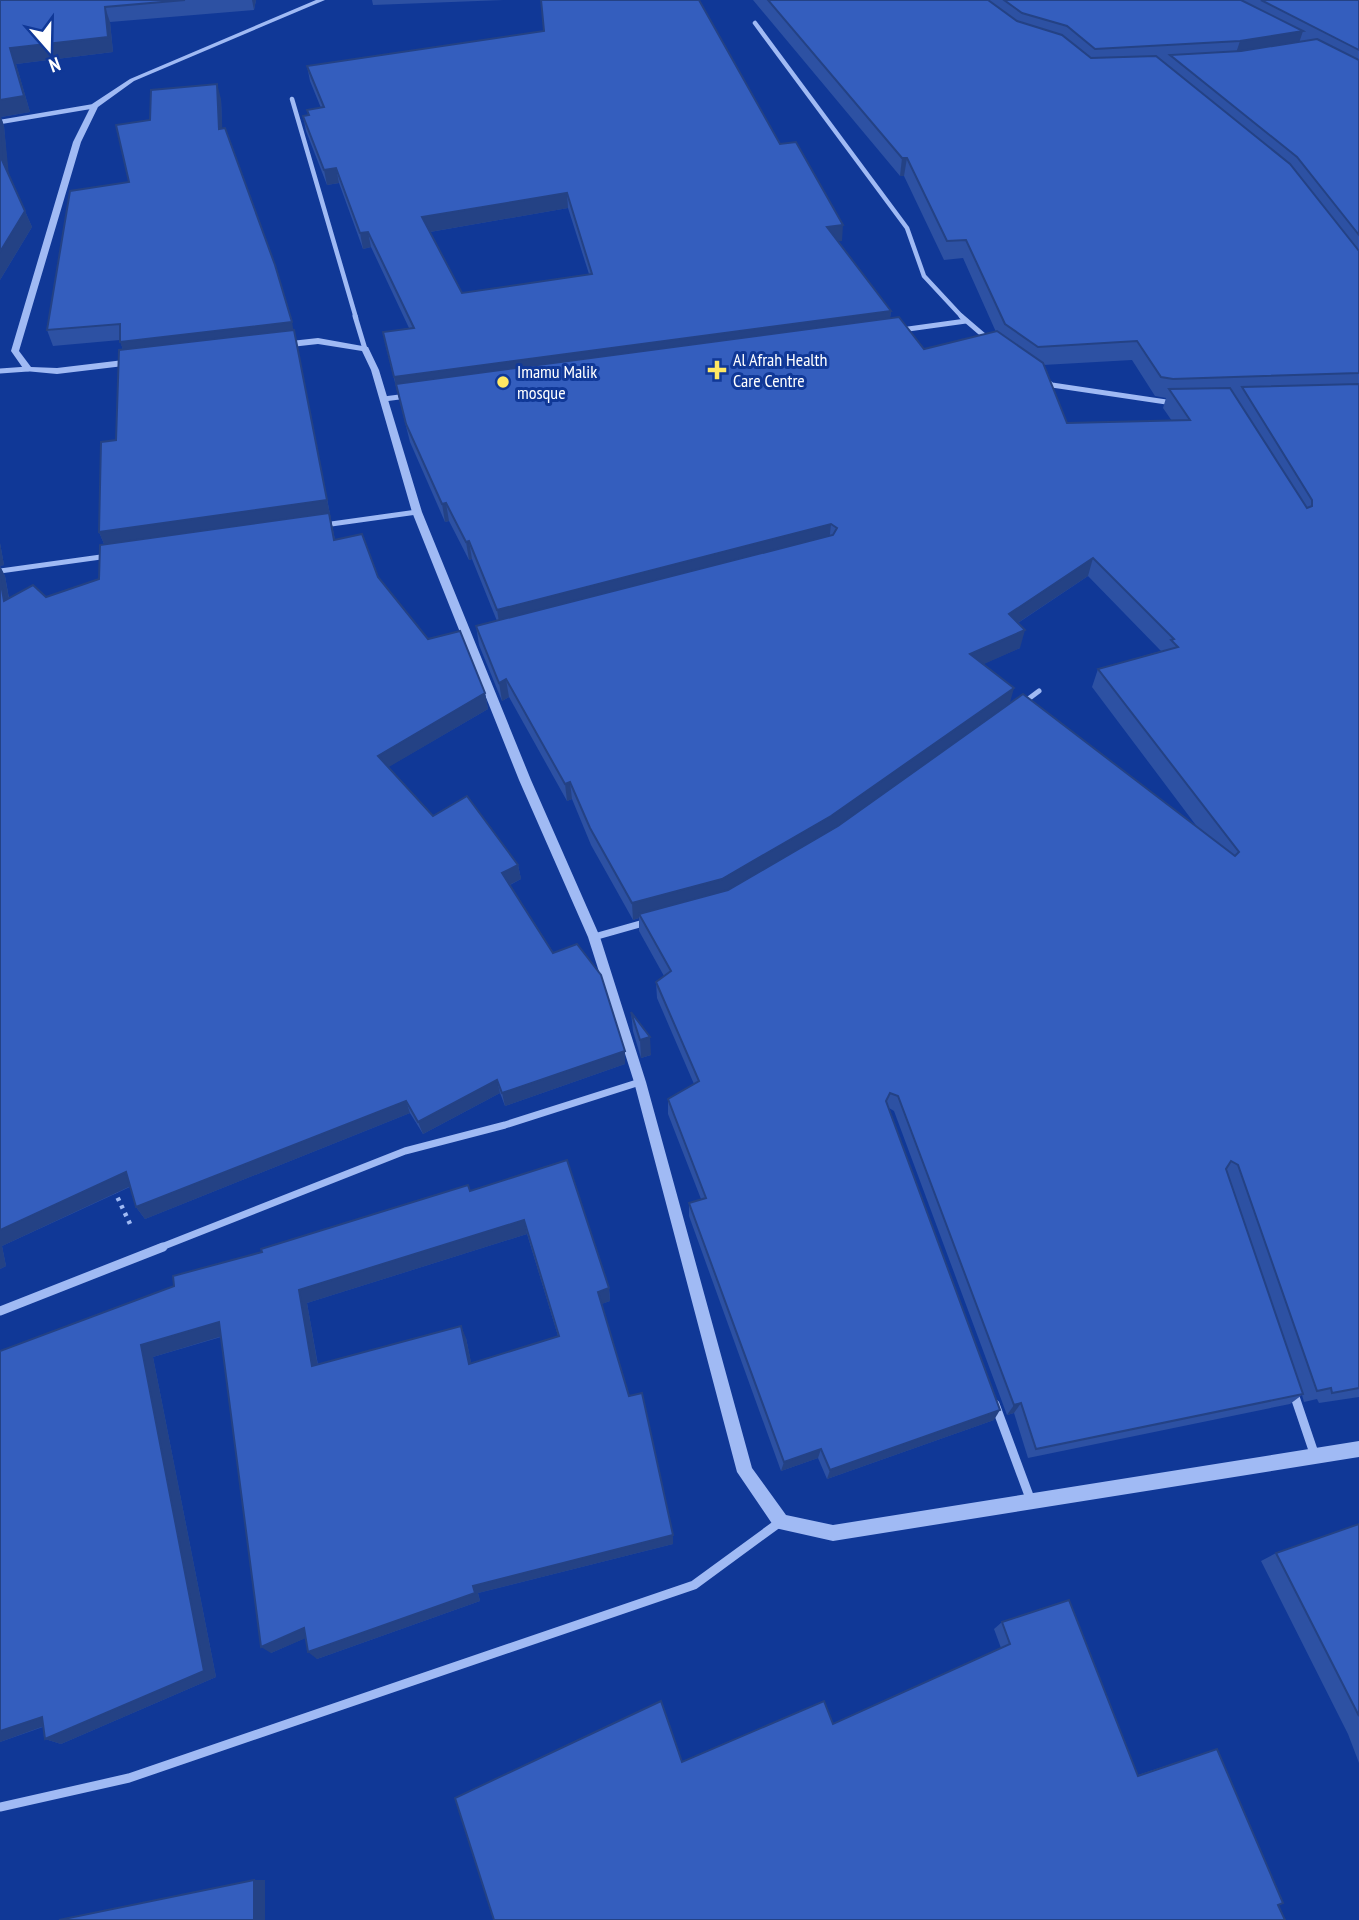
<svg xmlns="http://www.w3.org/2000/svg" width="1359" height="1920" font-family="'PT Sans Narrow',sans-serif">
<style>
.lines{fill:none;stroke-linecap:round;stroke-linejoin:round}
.path{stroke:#a0baf4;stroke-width:4.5;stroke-dasharray:3.5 5;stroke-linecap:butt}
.minor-far3{stroke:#a0baf4;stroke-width:4.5}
.minor-far2{stroke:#a0baf4;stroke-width:5}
.minor-far1{stroke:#a0baf4;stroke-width:7}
.minor{stroke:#a0baf4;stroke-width:9}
.tertiary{fill:#a0baf4;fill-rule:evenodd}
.wall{fill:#2d51a3;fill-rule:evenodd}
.shaded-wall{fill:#244285}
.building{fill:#345ebe;stroke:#244285;stroke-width:2;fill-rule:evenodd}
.poi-dot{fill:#ffe863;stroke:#103897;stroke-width:2.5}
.labels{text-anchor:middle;stroke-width:6;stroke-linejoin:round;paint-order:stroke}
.far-poi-label{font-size:18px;fill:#fff;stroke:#103897;text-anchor:start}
</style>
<rect width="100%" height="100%" fill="#103897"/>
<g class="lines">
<polyline class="path" points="114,1190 131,1226"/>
<g class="minor-far3">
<polyline points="755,23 907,228 924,276 963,318"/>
<polyline points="292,99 356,318"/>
<polyline points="0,122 95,106"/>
</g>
<g class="minor-far2">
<polyline points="355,316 365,349"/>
<polyline points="961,316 989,340"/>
<polyline points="901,330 966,321"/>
<polyline points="0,371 28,369"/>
<polyline points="1044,379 1052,385 1173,403"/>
<polyline points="384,399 407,396"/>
<polyline points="324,525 417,512"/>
<polyline points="0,571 108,556"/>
<polyline points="1023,703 1039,691"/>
</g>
<g class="minor-far1">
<polyline points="594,937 647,922"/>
<polyline points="159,1248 405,1151 505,1125 640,1082"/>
</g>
<g class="minor">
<polyline points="0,1311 163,1247"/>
<polyline points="1293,1391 1315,1456"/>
<polyline points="995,1404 1031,1501"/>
<polyline points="0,1807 129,1778 694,1585 780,1522"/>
</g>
<g class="tertiary">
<polygon points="316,0 325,0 134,81 98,107 81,142 19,351 31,367 57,368 132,359 136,362 132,365 57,374 25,371 11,351 73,142 92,104 130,79"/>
<polygon points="318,338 368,347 379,370 422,512 531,780 600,937 646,1082 752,1468 786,1515 833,1525 1359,1441 1359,1457 833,1541 775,1528 737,1472 634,1082 588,937 519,780 412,512 371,370 362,351 318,344 282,348 278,345 282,342"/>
</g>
</g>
<g class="wall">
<polygon points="0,0 256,0 254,10 110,22 113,52 16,64 30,112 1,117 4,126 8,173 32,227 0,280"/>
<polygon points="372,0 504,0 373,5"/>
<path d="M753,0h606v1397l-40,6 -2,-4 -13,3 -2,-7 -12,9 -262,54 -14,-45 -7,2 -113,-304 -5,-3 105,312 -167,59 -9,-21 -37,13 -92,-255v-13l12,-4 -33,-85v-15l26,-15 -37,-86 -1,-16 8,-6 -25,-45v-13l-6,2 -42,-75 -19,-46 -5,2 -58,-104 -7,4 -23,-56 -3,-19 21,-5 -25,-62 -3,1 -20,-39 -4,1 -35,-80 -24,-95 -3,-15 26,-4 -38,-81 -8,2 -24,-66 -12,2 -21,-54 -3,-15h6l-2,-6 14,-2 -11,-27 -3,-15 237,-35 236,113 62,97h-5l54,70 -1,7 34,31 72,-17 -33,-74 -19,2 -40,-84h-4zM568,208l21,66 -127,19 -32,-61zM1132,360l23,36 11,2 -3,10 9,13 -105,2 -24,-58zM1088,576l73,75 -63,18 -6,18 106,141 -188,-124 -27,-40 37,-16 -2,-25z"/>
<polygon points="221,99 222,128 298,349 335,540 378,577 428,639 485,693 488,709 388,767 433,816 518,865 521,879 510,885 625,1064 505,1106 500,1093 423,1134 410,1113 145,1219 136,1207 130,1187 2,1246 6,1266 0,1269 0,543 4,565 0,566 5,576 9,598 46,597 99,579 104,544 99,532 116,440 123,350 120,340 53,346 47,330 129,182 150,120"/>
<polygon points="631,1012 651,1055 641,1058 633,1031"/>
<path d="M567,1160l42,128 1,13 -9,3 72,240 -195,49 2,8 -163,58 -12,-21 -34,15 -50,-316 -68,20 63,320 -155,67 -16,-5 -2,-12 -43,15v-391l174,-65 88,-34 208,-61zM527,1234l31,102 -87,27 -5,-25 -148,27 -11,-62z"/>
<polygon points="1359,1524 1359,1763 1348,1734 1261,1561 1276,1553"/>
<polygon points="1002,1622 1138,1775 1217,1749 1278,1905 682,1762 833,1724 1001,1648 994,1629"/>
</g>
<g class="shaded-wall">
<polygon points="252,0 256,0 254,10"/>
<polygon points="105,7 110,22 113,52 16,64 30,112 1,117 4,126 9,176 2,160 0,132 0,100 10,48"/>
<polygon points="1303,31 1297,49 1234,59 1240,41"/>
<polygon points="217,84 221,99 223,144 219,129"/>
<polygon points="902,158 907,158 904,176 900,176"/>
<polygon points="336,168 339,183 327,185 324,170"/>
<polygon points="567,193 568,208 424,233 422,217"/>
<polygon points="25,211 32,227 0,280 0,252"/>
<polygon points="843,225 842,241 825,243 827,227"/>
<polygon points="368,232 371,247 363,249 360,233"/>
<polygon points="891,311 889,326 397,392 394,377"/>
<polygon points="292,322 295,338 126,357 120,342"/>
<polygon points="294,330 298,349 338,556 107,551 99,532"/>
<polygon points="446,503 449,521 445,522 442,504"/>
<polygon points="831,524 829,543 500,628 497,610"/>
<polygon points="469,541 472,559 469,560 466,542"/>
<polygon points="0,543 4,565 0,566 5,576 12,617 4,601 0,578"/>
<polygon points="1093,558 1088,576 1004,632 1009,614"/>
<polygon points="1025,630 1020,648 966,672 970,654"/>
<polygon points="506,679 509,697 502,701 499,683"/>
<polygon points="1014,688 1009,706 829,833 722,895 639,914 639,918 633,920 632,903"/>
<polygon points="485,693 488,709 382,771 378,756"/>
<polygon points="570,782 572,799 567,801 565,784"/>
<polygon points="518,865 521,879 505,887 502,873"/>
<polygon points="650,1037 651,1055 641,1058 640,1040"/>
<polygon points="625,1051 625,1064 505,1106 502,1093"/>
<polygon points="497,1080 500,1093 423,1134 418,1122"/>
<polygon points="406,1101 410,1113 145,1219 136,1207"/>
<polygon points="126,1172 135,1184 2,1246 6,1266 0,1269 0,1230"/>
<polygon points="524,1220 527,1234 307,1303 320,1378 312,1366 299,1290"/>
<polygon points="609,1288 610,1301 599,1305 598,1292"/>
<polygon points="219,1322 229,1334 153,1357 216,1677 61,1744 45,1739 141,1345"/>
<polygon points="461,1326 466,1338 474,1376 469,1364"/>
<polygon points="1021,1403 1014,1413 1007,1415 1014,1405"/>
<polygon points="1000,1410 994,1420 827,1479 830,1470"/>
<polygon points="821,1449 818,1458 781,1471 784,1462"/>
<polygon points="673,1535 673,1544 478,1593 480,1601 317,1659 308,1652 473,1586"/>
<polygon points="304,1628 313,1635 271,1653 261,1647"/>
<polygon points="42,1717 58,1721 0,1742 0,1731"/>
<rect x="254" y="1880" width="11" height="40"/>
</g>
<g class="building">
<polygon points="0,0 185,0 105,7 108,37 10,48 24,96 0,100"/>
<path d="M541,0h158l81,144 16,-2 47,83 -16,2 64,84 -497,66 -11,-45 31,-4 -46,-96 -8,1 -24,-65 -12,2 -21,-54 6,-1 -2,-5 17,-3 -17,-41 237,-35zM567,193l25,81 -130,19 -40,-76z"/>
<polygon points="768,0 988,0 1017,21 1062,35 1091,58 1156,56 1290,164 1359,251 1359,373 1173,379 1161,377 1137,341 1038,347 1005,324 966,240 947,241 907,158 902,158"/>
<polygon points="1004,0 1241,0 1303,31 1240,41 1095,49 1067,26 1022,13"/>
<polygon points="1261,0 1359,0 1359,50"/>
<polygon points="1317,39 1359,60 1359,235 1297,157 1170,55 1241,51"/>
<polygon points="217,84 219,129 225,128 275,265 292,322 120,342 120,324 47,330 70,191 129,182 116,125 150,120 151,90"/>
<polygon points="0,132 2,160 25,211 0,252"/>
<polygon points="899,317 924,349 997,331 1043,363 1067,423 1190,420 1169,389 1230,388 1307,508 1312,506 1312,500 1242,387 1359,384 1359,1388 1332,1393 1331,1388 1317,1391 1238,1165 1231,1161 1226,1169 1303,1394 1036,1449 1021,1403 1014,1405 898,1096 890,1093 886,1101 1000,1410 830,1470 821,1449 784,1462 689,1203 706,1198 668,1099 699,1081 656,982 671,971 639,914 728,890 838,826 1023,694 1235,856 1239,852 1098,669 1178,647 1171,640 1174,639 1093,558 1009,614 1025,630 970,654 1014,688 831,816 722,879 632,903 590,828 570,782 565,784 506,679 499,683 476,626 833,535 837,528 831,524 497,610 469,541 466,542 446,503 442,504 406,424 396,384"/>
<polygon points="294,330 327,500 99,532 101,442 116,440 119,350"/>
<polygon points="329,513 334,540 362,534 378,577 428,639 460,631 485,693 378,756 433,816 467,796 518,865 502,873 553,953 577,944 601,975 625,1051 502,1093 497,1080 418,1122 406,1101 136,1207 126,1172 0,1230 0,578 4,601 33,585 46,597 99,579 100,545"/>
<polygon points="631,1012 650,1037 640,1040"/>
<path d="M567,1160l42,128 -11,4 31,104 13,-3 31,142 -200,51 2,7 -167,59 -4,-24 -43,19 -42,-325 -78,23 63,326 -159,68 -3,-22 -42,14v-380l174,-65 -1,-10 89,-24 -1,-3 207,-64 2,6zM524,1220l35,116 -90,28 -8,-38 -149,40 -13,-76z"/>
<polygon points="1359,1524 1359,1716 1276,1553"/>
<polygon points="1069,1600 1138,1776 1217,1749 1283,1903 1278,1905 1285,1920 494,1920 455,1798 661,1701 682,1762 824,1701 833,1724 1010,1644 1002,1622"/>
<polygon points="254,1880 254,1920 59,1920"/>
</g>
<g class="poi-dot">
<path d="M713.5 359.5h7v7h7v7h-7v7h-7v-7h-7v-7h7z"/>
<circle cx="503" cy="382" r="7"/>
</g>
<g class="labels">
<g class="far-poi-label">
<text x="733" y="366">Al Afrah Health<tspan x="733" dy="21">Care Centre</tspan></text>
<text x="517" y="378">Imamu Malik<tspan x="517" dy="21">mosque</tspan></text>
</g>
</g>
<g transform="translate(49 49) rotate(160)" stroke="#103897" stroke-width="5" paint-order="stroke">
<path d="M0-5L12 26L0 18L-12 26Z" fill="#ffffff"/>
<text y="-10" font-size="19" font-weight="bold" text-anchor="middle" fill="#ffffff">N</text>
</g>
</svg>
